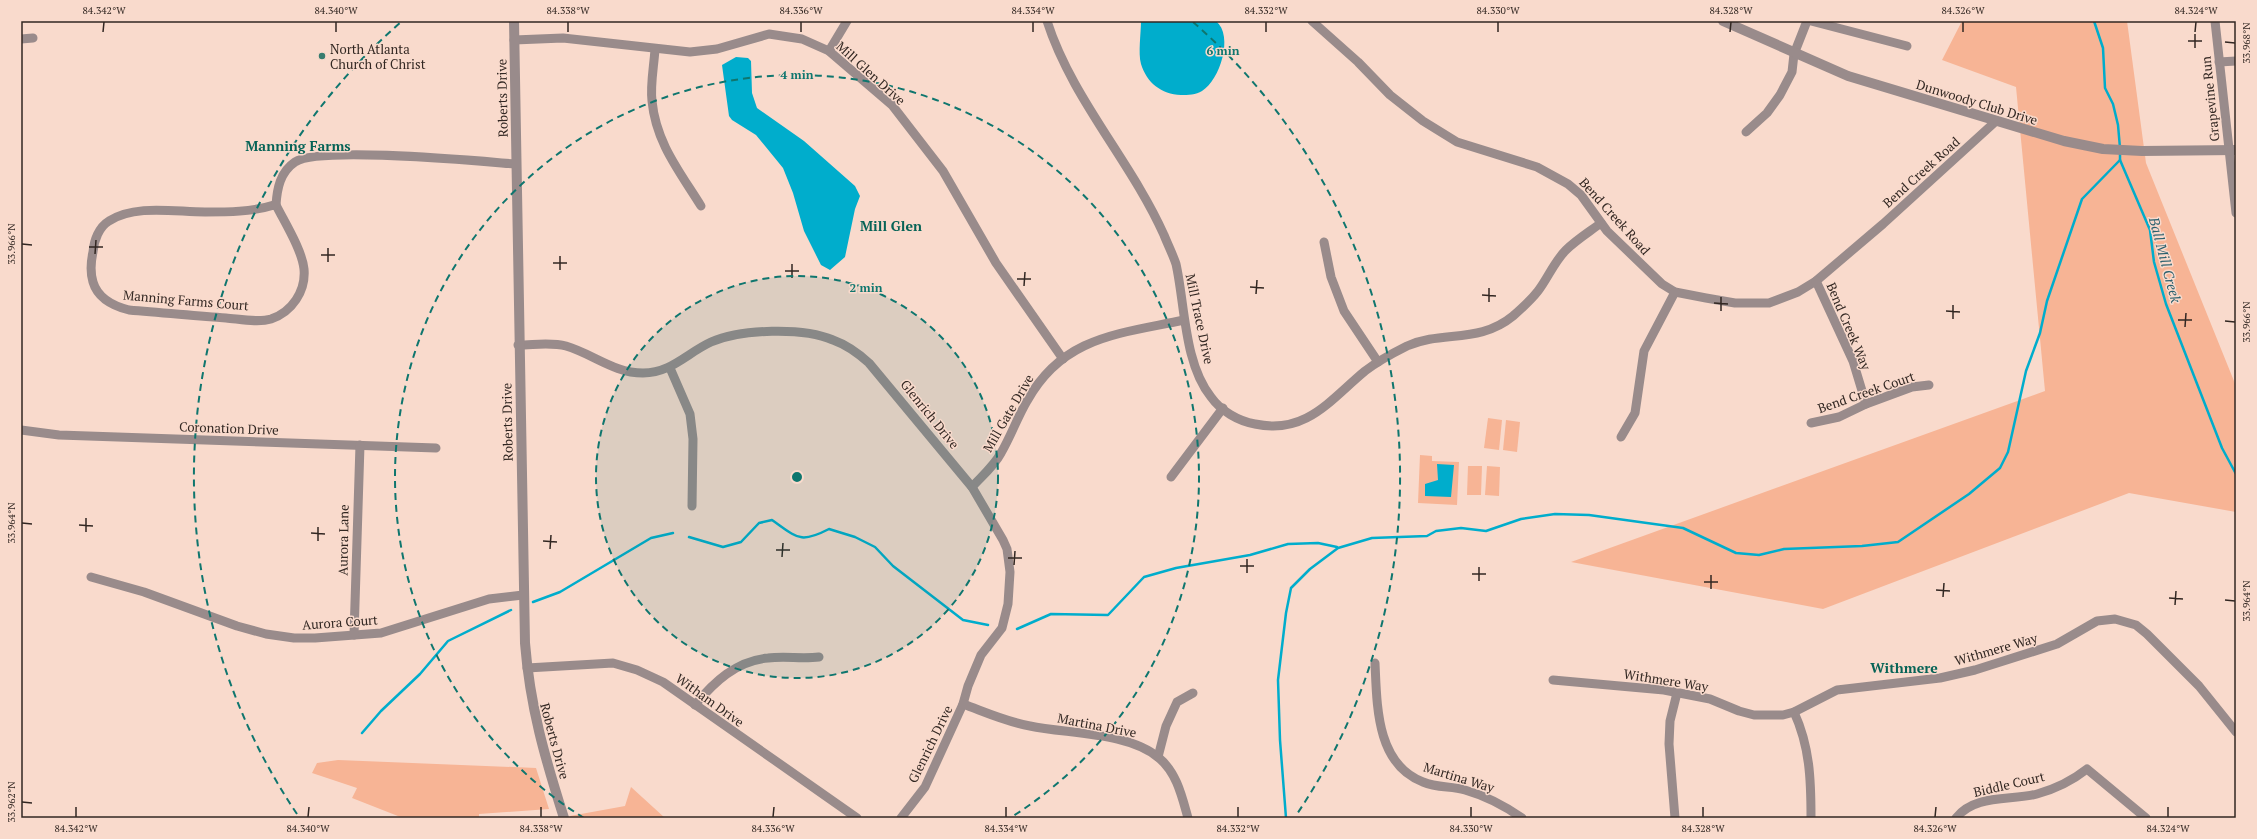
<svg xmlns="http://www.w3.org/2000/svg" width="2257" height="839" font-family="'PT Serif',serif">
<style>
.green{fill:#f7b495}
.water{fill:#00adcc}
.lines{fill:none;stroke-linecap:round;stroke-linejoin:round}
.stream{stroke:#00adcc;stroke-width:2.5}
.minor{stroke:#998b8b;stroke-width:9}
.tertiary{stroke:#998b8b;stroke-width:10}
.ticks{fill:none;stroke:#322722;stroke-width:1.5}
.ring{fill:none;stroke:#0f766e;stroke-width:2;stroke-dasharray:7 5}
.poi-dot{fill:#387c6f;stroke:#f9dacc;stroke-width:1.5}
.labels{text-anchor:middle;stroke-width:3;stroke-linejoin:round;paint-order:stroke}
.poi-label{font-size:13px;fill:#322722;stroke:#f9dacc;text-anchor:start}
.street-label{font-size:13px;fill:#322722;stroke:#f9dacc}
.neighbourhood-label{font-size:14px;font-weight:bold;fill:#066356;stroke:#f9dacc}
.water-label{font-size:14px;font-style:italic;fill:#295f6d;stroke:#f9dacc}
.centre{fill:#0f766e;stroke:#f9dacc;stroke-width:2}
.ring-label{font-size:12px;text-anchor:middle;font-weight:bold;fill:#0f766e;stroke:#f9dacc;stroke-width:3;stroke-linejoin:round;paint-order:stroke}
.neatline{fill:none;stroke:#322722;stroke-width:1.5}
.ticks-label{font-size:10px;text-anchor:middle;fill:#322722}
</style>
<rect width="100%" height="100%" fill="#f9dacc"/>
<g class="green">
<polygon points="1962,21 2127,21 2146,163 2236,386 2236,512 2129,493 1823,609 1571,562 2045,391 2016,87 1942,60"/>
<polygon points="1488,418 1502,420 1499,450 1484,448"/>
<polygon points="1506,420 1520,422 1517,452 1503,450"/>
<polygon points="1420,455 1432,456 1432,461 1459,462 1457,505 1418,503"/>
<polygon points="1468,466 1482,466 1481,495 1467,495"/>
<polygon points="1487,466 1500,467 1499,496 1485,495"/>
<polygon points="338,760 536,768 549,809 479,814 479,818 403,818 352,798 357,788 312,773 317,763"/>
<polygon points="631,787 665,818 571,818 570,816 625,806"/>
</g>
<g class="water">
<path d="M1141,21h75c18,15 4,59 -14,70 -6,4 -14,4 -21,4 -20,-1 -34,-12 -40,-31 -3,-11 0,-31 0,-43z"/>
<polygon points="736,57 748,58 751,61 752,93 757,108 804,141 855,186 860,196 855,209 845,257 830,270 821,265 804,231 793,193 783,168 756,135 732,120 729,116 722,65"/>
<polygon points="1437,464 1454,465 1451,497 1425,496 1425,484 1438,480"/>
</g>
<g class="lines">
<g class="stream">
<polyline points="2094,21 2103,48 2105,88 2113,104 2118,125 2120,148"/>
<polyline points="2120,153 2120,160 2150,230 2154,262 2166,304 2222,448 2236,474"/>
<path d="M689,537l34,10 18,-5 18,-19 13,-3c26,18 28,24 57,9l26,8 20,10 18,19 70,54 25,5"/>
<polyline points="533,602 560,592 651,538 673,533"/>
<polyline points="1017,629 1051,614 1108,615 1144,577 1176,568 1250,555 1288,544 1318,543 1337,547"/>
<polyline points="362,733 381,711 420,674 448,641 511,610"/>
<polyline points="1286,818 1280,740 1278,680 1286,613 1291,588 1310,569 1338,548 1372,538 1427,536 1436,531 1461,528 1486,531 1521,519 1555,514 1589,515 1683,528 1736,553 1759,555 1784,549 1862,546 1898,542 1969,494 2000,468 2008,452 2026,371 2040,333 2047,301 2082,199 2120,160"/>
</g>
<g class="minor">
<path d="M1047,21c25,78 84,140 117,214 4,10 9,20 12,29 9,40 8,100 35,133 10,14 27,24 44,27 51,11 75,-24 110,-53 13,-10 28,-18 42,-25 36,-16 72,-2 106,-30 8,-7 18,-16 25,-25 10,-13 16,-29 28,-41 10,-10 23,-18 35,-27"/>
<polyline points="1312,21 1358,62 1390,95 1423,121 1457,142 1537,167 1568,184 1581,195 1607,231 1662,284 1675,292 1706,298 1735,303 1769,303 1798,292 1816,281 1883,224 1995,122"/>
<polyline points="1811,21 1907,46"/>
<polyline points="2215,21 2236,213"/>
<polyline points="21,39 33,38"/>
<polyline points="514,40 563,38 690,52 717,49 769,34 802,39 829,51 892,105 943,171 996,263 1063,359"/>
<path d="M655,49c-1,17 -5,36 -3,52 4,42 28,71 49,105"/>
<polyline points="829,51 847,21"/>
<polyline points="2219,62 2236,61"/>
<polyline points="1746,132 1767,113 1780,95 1792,72 1794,54 1807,21"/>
<path d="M274,205h2c9,18 26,45 28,64 2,22 -12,43 -33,50 -13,4 -32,0 -45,-1 -33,-3 -65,-5 -97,-8 -16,-4 -31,-11 -36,-28 -3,-10 -2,-21 0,-30 1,-12 6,-25 16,-31 26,-17 66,-9 96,-9 22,0 47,0 69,-7z"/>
<path d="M276,205c1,-16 4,-33 19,-43 25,-16 182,-1 220,2"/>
<polyline points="1324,242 1331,277 1344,311 1378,362"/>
<polyline points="1816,281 1853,361 1866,404"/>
<path d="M518,345c16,0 33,-3 48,1 27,8 48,27 77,27 28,0 44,-20 68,-31 30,-13 92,-15 122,-2 14,5 25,13 36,23l103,124 31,53 4,9 3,23 -2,32 -6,24 -21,27 -13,31 -5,18 -38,83 -24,31"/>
<polyline points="670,368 690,414 693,439 692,506"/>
<polyline points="1811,423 1839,417 1866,404 1912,387 1929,385"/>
<polyline points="21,430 59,435 436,448"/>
<polyline points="1621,437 1635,413 1644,351 1675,292"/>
<polyline points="1171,477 1223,408"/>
<path d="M972,487c10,-11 22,-21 29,-34 10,-17 16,-35 26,-52 36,-65 92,-67 157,-81"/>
<polyline points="91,577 144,592 237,626 266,634 294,638 315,638 381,633 489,599 523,595"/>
<polyline points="354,635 360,445"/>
<path d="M1375,663c2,42 1,101 48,119 14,6 28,4 42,8 21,6 40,16 57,28"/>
<polyline points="527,668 613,663 637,670 663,682 857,818"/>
<polyline points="1553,680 1664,690 1710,699 1739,711 1754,715 1783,715 1794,712 1837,690 1940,678 1975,670 2057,644 2097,621 2115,619 2136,625 2147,634 2199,686 2236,732"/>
<path d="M963,704c22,8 44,18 67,22 38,8 99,6 129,32 18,15 23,39 29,60"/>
<path d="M695,705c19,-23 41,-44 73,-47 17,-2 34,1 51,-1"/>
<path d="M1794,712c16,35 17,68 17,106"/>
<polyline points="1158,757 1166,726 1177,702 1193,693"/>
<polyline points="1675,818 1669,744 1670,721 1677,693"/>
<path d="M1956,818c19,-24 54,-17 81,-24 18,-5 36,-14 50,-25l59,49"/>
</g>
<g class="tertiary">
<path d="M514,21l11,622c5,64 20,115 39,175"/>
<polyline points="1723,21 1848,76 2064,141 2103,149 2142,151 2236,150"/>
</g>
</g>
<path class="ticks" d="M103,32l1,-10M336,32v-10M568,32v-10M801,32v-10M1033,32v-10M1266,32v-10M1498,32v-10M1730,32l1,-10M1963,32v-10M2195,32l1,-10M2188,41h14M2225,42l10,1M2195,48v-14M22,244l10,1M89,247h14M95,254l1,-14M321,255h14M328,262v-14M553,263h14M560,270v-14M785,271h14M792,278v-14M1017,279h14M1024,286l1,-14M1250,287l14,1M1256,294l1,-14M1482,295l14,1M1489,302v-14M1714,303l14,1M1721,311v-14M1946,311l14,1M1953,319v-14M2178,320h14M2225,321l10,1M2185,327l1,-14M22,523l10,1M79,525l14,1M86,532v-14M311,533l14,1M318,541v-14M543,541l14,1M550,549l1,-14M776,550h14M782,557l1,-14M1008,558h14M1014,565l1,-14M1240,566h14M1247,573v-14M1472,574h14M1479,581v-14M1704,582h14M1711,589v-14M1936,590l14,1M1943,597l1,-14M2169,598l14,1M2225,600l10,1M2175,605l1,-14M22,802l10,1M76,817v-10M308,817l1,-10M541,817v-10M773,817l1,-10M1006,817v-10M1238,817v-10M1471,817v-10M1703,817v-10M1935,817l1,-10M2168,817v-10"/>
<circle cx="797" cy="477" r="201" fill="#0f766e" fill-opacity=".12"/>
<g class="ring">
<circle cx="797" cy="477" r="201"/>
<path d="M584 818A402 402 0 1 1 1010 818"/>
<path d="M297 814A603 603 0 0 1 401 22M1193 22A603 603 0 0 1 1297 814"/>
</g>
<circle class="poi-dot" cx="322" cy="56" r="4"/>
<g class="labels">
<g class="poi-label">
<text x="330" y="54">North Atlanta<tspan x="330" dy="15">Church of Christ</tspan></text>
</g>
<g class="street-label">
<text transform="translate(871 73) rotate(42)" y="5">Mill Glen Drive</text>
<text transform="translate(502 98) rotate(-91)" y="5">Roberts Drive</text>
<text transform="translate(2210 99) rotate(-96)" y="5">Grapevine Run</text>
<text transform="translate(1977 102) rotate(17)" y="5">Dunwoody Club Drive</text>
<text transform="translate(1921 172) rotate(-42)" y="5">Bend Creek Road</text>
<text transform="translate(1615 216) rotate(48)" y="5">Bend Creek Road</text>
<text transform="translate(186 300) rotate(5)" y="5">Manning Farms Court</text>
<text transform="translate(1200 319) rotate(78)" y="5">Mill Trace Drive</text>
<text transform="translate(1849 326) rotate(67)" y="5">Bend Creek Way</text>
<text transform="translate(1866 392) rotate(-19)" y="5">Bend Creek Court</text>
<text transform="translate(1008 413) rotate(-60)" y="5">Mill Gate Drive</text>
<text transform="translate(930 414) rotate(51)" y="5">Glenrich Drive</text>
<text transform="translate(507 422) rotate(-91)" y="5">Roberts Drive</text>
<text transform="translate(229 428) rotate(2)" y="5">Coronation Drive</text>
<text transform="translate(343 540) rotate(-89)" y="5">Aurora Lane</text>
<text transform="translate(340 622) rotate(-4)" y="5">Aurora Court</text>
<text transform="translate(1996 649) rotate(-16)" y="5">Withmere Way</text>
<text transform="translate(1666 680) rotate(9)" y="5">Withmere Way</text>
<text transform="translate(710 700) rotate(36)" y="5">Witham Drive</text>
<text transform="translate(1097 725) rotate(11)" y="5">Martina Drive</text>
<text transform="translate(555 741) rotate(75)" y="5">Roberts Drive</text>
<text transform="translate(930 744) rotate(-64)" y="5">Glenrich Drive</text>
<text transform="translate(1459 777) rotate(17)" y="5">Martina Way</text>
<text transform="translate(2009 784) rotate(-13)" y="5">Biddle Court</text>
</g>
<g class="neighbourhood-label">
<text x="298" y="151">Manning Farms</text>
<text x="891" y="231">Mill Glen</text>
<text x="1904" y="673">Withmere</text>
</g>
<g class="water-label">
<text transform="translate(2165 260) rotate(75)" y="5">Ball Mill Creek</text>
</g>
</g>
<circle cx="797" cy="477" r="6" class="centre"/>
<g class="ring-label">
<text x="1223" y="55">6 min</text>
<text x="797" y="79">4 min</text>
<text x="866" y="292">2 min</text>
</g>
<rect width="2257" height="839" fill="none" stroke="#f9dacc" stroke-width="44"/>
<rect x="22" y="22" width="2213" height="795" class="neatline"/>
<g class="ticks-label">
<text x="104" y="14">84.342°W</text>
<text x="336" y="14">84.340°W</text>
<text x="568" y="14">84.338°W</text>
<text x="801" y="14">84.336°W</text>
<text x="1033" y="14">84.334°W</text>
<text x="1266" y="14">84.332°W</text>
<text x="1498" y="14">84.330°W</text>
<text x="1731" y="14">84.328°W</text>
<text x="1963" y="14">84.326°W</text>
<text x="2196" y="14">84.324°W</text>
<text transform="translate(2246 43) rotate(-90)" y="4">33.968°N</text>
<text transform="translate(11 244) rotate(-90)" y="4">33.966°N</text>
<text transform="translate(2246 322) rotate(-90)" y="4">33.966°N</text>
<text transform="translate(11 523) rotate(-90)" y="4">33.964°N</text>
<text transform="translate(2246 601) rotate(-90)" y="4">33.964°N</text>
<text transform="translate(11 802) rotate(-90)" y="4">33.962°N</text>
<text x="76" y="832">84.342°W</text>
<text x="308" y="832">84.340°W</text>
<text x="541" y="832">84.338°W</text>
<text x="773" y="832">84.336°W</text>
<text x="1006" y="832">84.334°W</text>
<text x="1238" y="832">84.332°W</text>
<text x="1471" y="832">84.330°W</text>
<text x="1703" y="832">84.328°W</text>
<text x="1935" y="832">84.326°W</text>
<text x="2168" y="832">84.324°W</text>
</g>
</svg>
